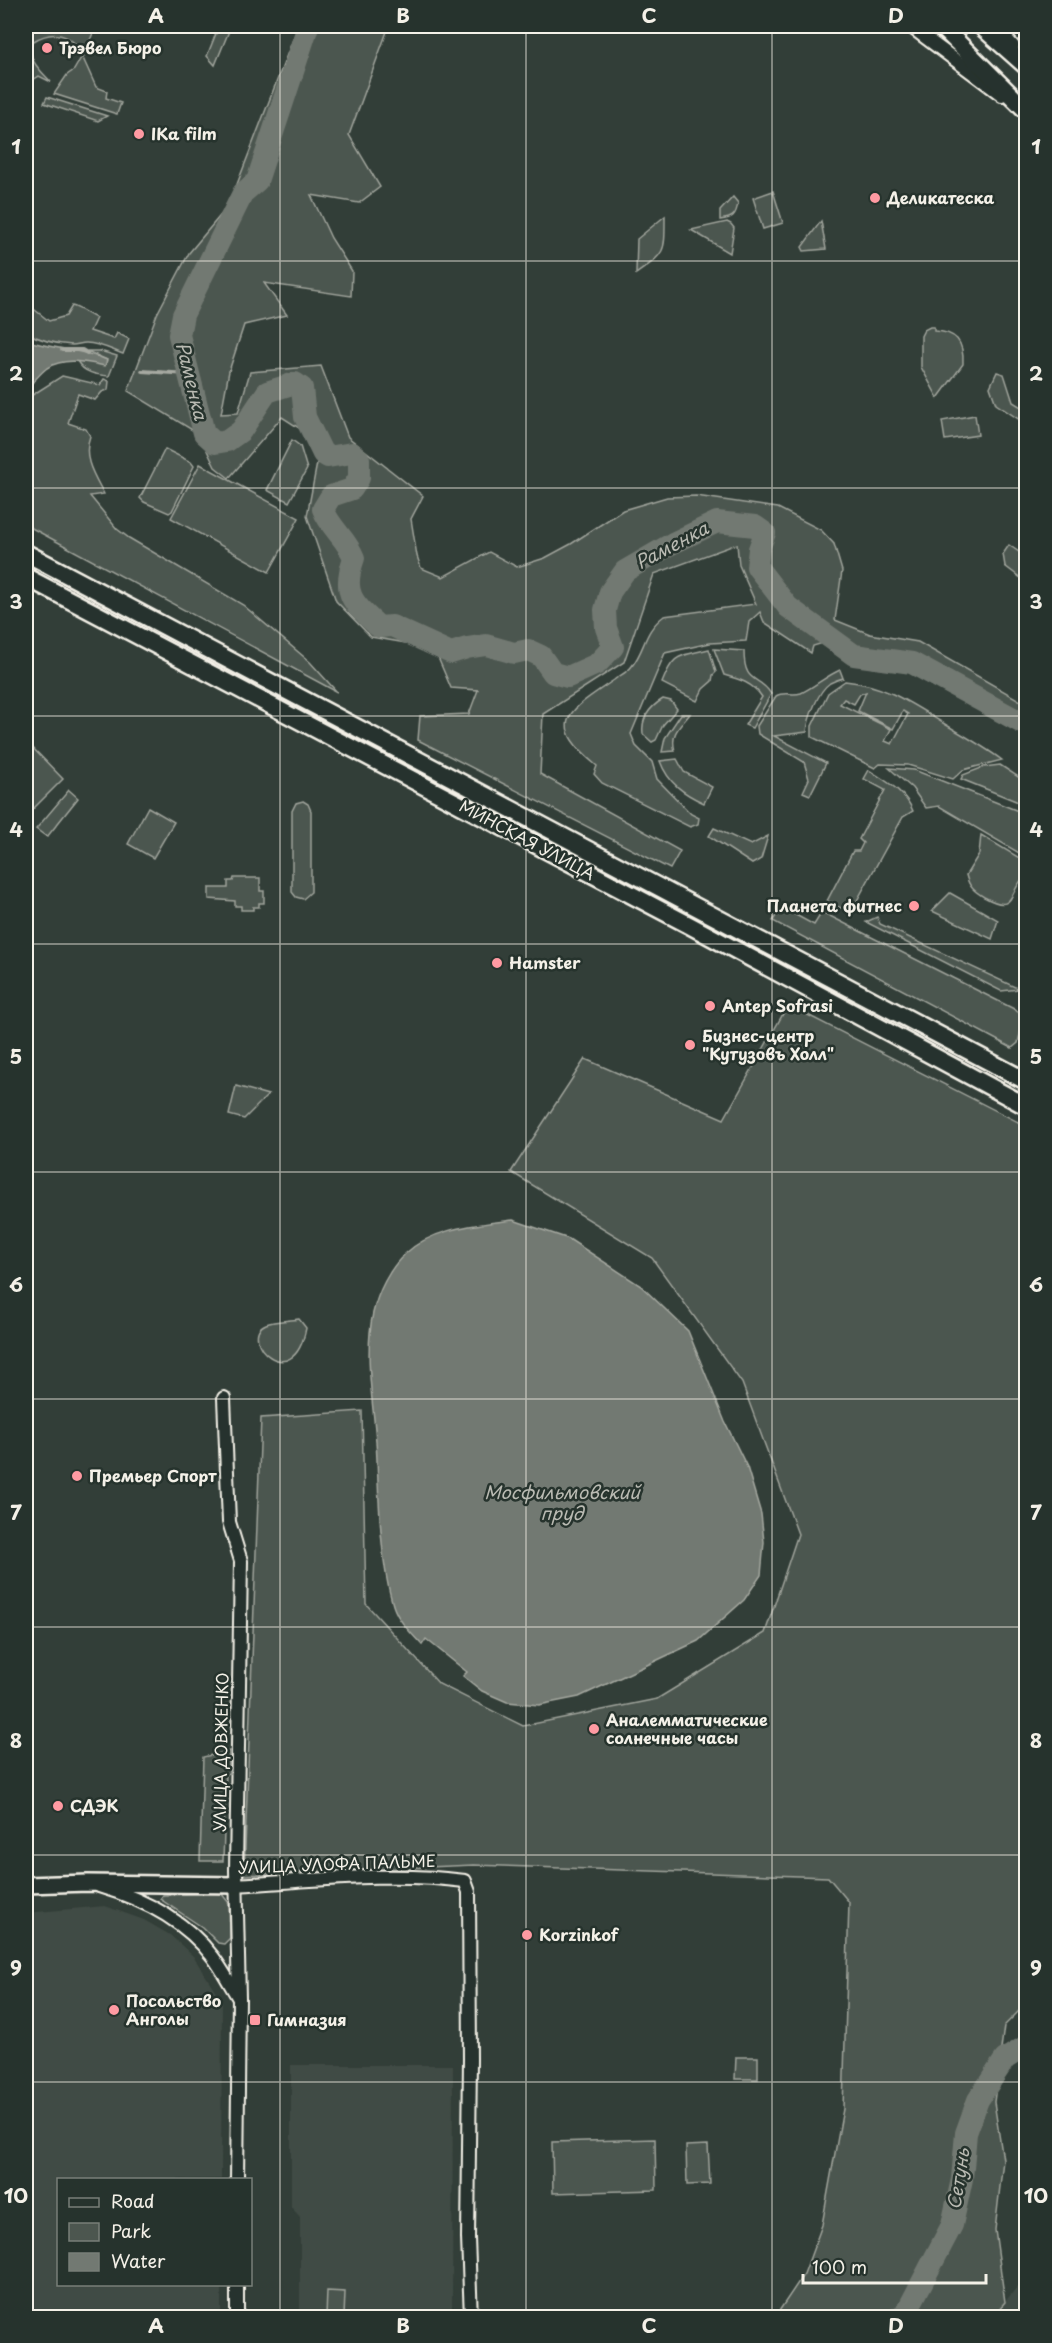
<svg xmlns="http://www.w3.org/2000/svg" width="1052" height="2343" font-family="'Playpen Sans',sans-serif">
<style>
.built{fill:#404b44}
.green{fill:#4c564f;stroke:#a0a49c;stroke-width:1.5;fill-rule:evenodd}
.water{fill:#727972;stroke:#a6a9a1;stroke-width:1.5}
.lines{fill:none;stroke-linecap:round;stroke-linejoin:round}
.stream{stroke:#a6a9a1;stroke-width:4}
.river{stroke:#727972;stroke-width:22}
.minor-casing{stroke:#f4f1e8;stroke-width:16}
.tertiary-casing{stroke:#f4f1e8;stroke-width:20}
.secondary-casing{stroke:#f4f1e8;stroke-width:21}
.minor{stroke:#26332d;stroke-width:12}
.tertiary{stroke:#26332d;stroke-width:15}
.secondary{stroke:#26332d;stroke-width:16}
.grid{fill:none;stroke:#f4f1e8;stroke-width:1.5;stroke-opacity:0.55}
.poi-dot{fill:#ff9aa2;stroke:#26332d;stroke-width:2}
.labels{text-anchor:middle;stroke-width:5;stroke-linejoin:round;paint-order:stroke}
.poi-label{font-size:16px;font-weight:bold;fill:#f4f1e8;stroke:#26332d;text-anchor:start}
.street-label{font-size:16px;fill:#f4f1e8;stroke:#26332d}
.water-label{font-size:18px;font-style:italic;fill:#babbb3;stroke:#26332d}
.neatline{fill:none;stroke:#f4f1e8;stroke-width:2}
.grid-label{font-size:20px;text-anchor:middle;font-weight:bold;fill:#f4f1e8}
</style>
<rect width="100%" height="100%" fill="#323e38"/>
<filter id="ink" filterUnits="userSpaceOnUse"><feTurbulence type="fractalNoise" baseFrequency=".0167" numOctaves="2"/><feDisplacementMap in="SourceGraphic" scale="12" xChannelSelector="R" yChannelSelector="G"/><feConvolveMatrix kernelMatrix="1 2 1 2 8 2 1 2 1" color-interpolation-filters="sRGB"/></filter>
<g filter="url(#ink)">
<g class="built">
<polygon points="105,1906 144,1920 170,1935 193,1956 222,2001 221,2179 58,2180 58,2284 221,2285 221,2317 26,2317 26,1913"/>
<polygon points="291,2065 453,2065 452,2317 300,2317 300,2217 291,2207"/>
<polygon points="1026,2278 1026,2317 992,2317 1024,2279"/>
</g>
<g class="green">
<path d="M26,26h18l9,3 3,-3h40l-8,19 2,8 -8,3 14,31 11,4 -1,7 15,5 -4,11 -63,-20 13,-19 7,-5 8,-14c-9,-23 -29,-27 -50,-14 -5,18 7,27 19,40l-12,-6 -13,8z"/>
<polygon points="219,26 231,26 215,65 207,56"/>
<path d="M298,26h91l-40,109 31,52 -21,16 -48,-8 20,43 21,33 -1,25 -87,-13 23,32 -43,10 -15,46 -8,43 17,-1 12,-41 71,-6 27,71 75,59 -12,23 6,37 4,12 22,9 46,-25 28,15 28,-9 26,-14 52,-34 44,-13 29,-1 82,12 43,22 13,14 8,27 -7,49 35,14 48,8 108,62v21l-114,-62 -58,-8 -21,-15 -20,6 -2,7 -47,-31 -4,-10 -11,10 -3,19 -36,2 -45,10 -34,81 5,12 16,16 5,17 34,35 8,4 -1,6 -8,3 -88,-44 -8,-9 3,-8c-53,-44 -28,-55 17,-86 5,-4 14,-8 18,-14 14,-18 11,-34 32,-50l92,-12 -17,-39 -2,-21 -83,30 -30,88 -81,52 -3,60 140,77 -10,18 -252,-129 2,-24 49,-2 9,-24 -27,-2 -15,-35 -30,-10 -35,-6 -35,-36 -29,-85 14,-74 -39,-25 -53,61 -14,-11 -16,-33 -71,-43 29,-77 32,-61 40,-48z"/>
<polygon points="47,97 107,116 98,121 44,103"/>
<polygon points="773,191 783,223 763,229 753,198"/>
<path d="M733,197l5,6c-2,13 -5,15 -18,17v-9z"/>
<path d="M665,216c0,38 1,36 -29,58l1,-35z"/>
<polygon points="821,221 826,249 804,251 802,247"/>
<polygon points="727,222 731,224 734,228 730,253 691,230"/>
<path d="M26,303l23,18 17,-5 6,-10c10,3 15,8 24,12l-6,13 24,8 3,-6 12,6 -6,15c-11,-4 -24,-11 -37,-11 -5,0 -9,2 -14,2 -16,-1 -33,-5 -46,-13z"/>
<path d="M930,327h4v4c22,1 30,10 29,33l-25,34 -17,-31v-31l3,-6z"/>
<path d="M87,351h13l17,5 -8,20c-13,-1 -25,-3 -32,-15l30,-1z"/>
<polygon points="997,372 1004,374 1013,402 1026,410 1026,424 996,404 990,387"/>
<path d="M62,376l38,9 4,-6 5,2 -1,9 -6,2 -7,8 -17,-6 -10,29 18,6 4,7c-8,22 4,39 14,58l-14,2 27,33 12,9 114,67 67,57 27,30 -311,-167v-126z"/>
<polygon points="975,415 978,435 945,440 942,421"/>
<polygon points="292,440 300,446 307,469 289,502 267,490"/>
<polygon points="165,449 191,462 194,466 172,511 169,513 144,502 140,498"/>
<polygon points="200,464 299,518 269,572 171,518"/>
<polygon points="1009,545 1026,557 1026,572 1022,579 1005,566 1003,554"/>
<path d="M709,649l7,23 -3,3 -1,6 -9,8 -6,12 -35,-18c12,-31 17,-26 47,-34z"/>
<path d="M714,649l30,2c0,35 15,23 27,43l-19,34 -7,-3 17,-28c-9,-14 -23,-18 -38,-22z"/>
<path d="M840,670l3,8c-4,1 -9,3 -13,5 -12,8 -22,35 -23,49l-33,4 52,27 -16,32 -7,-3 6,-13 -5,-17 -46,-28 -1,-8 19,-30c8,-5 16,0 25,-3 12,-5 25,-17 39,-23z"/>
<path d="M845,681c40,4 64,21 98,42 20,12 40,23 59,37l-39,10 -10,9 -45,-14 -28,-1 -5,4 -63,-31v-11l16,-33zM866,692l-8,19 35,18 10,-18 5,3 -16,30 -7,-3 6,-12 -51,-25 4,-5 10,5 6,-10z"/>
<path d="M663,699l8,2 6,8 -14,16 -7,15 -4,2 -9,-8c-2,-15 7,-27 20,-35z"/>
<path d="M681,714h9c-11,13 -20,20 -15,37l-13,1 3,-14z"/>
<polygon points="26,741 63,779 26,816"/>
<path d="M677,759l7,13 28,15 -8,16c-20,-9 -36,-20 -44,-42z"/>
<polygon points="1000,765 1026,782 1026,805 961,779 963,775 984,767"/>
<polygon points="889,768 914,770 1026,814 1026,857 939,806 926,808 912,788"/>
<path d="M869,770c18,12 36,21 44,41l-10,6 -49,89 -13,2 -14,-7 26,-50h6l4,-8 -4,-4 26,-49 -21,-11z"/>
<polygon points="69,790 78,798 47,837 36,829"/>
<polygon points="303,801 308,804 311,811 311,892 303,899 296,897 292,892 292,811 296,803"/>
<polygon points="148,807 174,822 153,858 128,844"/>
<polygon points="714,828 751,845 768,836 761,859 752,864 709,836"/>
<path d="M981,835l45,27v13c-19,17 -9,40 -42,22 -10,-6 -15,-10 -18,-22l13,-21z"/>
<polygon points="234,878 260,878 260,891 264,891 264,903 259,903 259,907 253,907 253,910 241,910 241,906 235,906 235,901 209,899 209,888 228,888 228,881 233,881"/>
<polygon points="950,893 998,920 992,939 932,911"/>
<polygon points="781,907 814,925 822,912 1014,1009 1024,1017 1018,1043 1012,1048 773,921"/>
<polygon points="877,917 880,924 1019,989 1026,986 1026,992 1019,989 1001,991 866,922"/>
<polygon points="788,1005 1026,1126 1026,2004 1004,2026 994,2102 1003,2160 995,2230 1005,2302 992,2317 775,2317 804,2274 822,2225 843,2109 849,1902 828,1877 474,1865 244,1875 261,1418 362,1411 366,1604 439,1684 523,1726 657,1699 765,1633 798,1534 742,1383 652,1258 511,1172 585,1059 724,1119"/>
<polygon points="236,1086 268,1095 244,1119 229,1115"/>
<path d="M299,1319l7,9c-13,69 -70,9 -40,-4 9,-4 23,-3 33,-5z"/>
<polygon points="229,1751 229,1773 226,1774 223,1861 200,1861 203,1757"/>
<polygon points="221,1893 229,1903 230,1938 224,1944 218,1943 202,1927 160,1899 163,1895"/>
<polygon points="736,2057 758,2057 758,2079 735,2079"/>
<polygon points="655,2139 656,2190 553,2193 552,2142"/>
<polygon points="708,2145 710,2184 687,2185 686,2146"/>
<polygon points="327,2291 345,2292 344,2317 326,2317"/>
</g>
<g class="water">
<path d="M26,340c27,10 54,8 81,20l-2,6c-19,-4 -41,-9 -58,2 -8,6 -14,15 -21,21z"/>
<path d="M513,1220l56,19 72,47 47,45 37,91 22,45 14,47 3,28 -3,33 -17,25 -46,41 -119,56 -40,8 -32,-3 -25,-11 -19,-15 4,-4 -41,-33 -4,6c-11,-12 -24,-24 -29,-40 -14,-47 -14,-115 -17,-164 -3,-41 -12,-87 -3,-128 5,-21 16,-44 32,-59 28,-27 72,-29 108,-34z"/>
</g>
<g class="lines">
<g class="stream">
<polyline points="62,350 82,350 87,353"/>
<polyline points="142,371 188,374"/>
</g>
<g class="river">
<path d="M308,26l-51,155 -14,12 -60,122 -4,20 25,98 11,10 12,-2 14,-10 26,-39 28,-9 7,5 3,29 18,37 5,3 24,-4 7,6v19l-7,11 -21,7 -8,13c7,19 24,30 31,49 -13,36 -1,45 25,69l13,-1 59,27 16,-5 19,-3 28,8 14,-3 13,6 12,17 15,4 29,-13 16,-17 -7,-19 -1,-18 5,-18 15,-21 48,-28 44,-21 38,4 10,7 -6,16 -2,18 31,40 66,48 58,8 114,62"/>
<polyline points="897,2318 906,2313 952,2225 962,2179 966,2133 978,2100 1005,2059 1026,2046"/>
</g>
<g class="minor-casing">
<g id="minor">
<polyline points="910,26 1002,95"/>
<polyline points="995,26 1013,46"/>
<polyline points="224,1398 229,1522 241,1561 236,1870 239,1998 237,2180"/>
<path d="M236,1885c75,-4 154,-14 229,-4l4,11 1,167 -2,179 3,80"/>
<path d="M99,1886c44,13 86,34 114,71 9,12 17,27 25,40"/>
<polyline points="237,2318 237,2284"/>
</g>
</g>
<g class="tertiary-casing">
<polyline id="tertiary" points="26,1885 88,1883 236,1885"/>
</g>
<g class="secondary-casing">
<g id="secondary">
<polyline points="941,26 1026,110"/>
<polyline points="981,26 1026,66"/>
<polyline points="26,553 1026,1081"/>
<polyline points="26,577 689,925 1026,1106"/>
</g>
</g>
<use href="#minor" class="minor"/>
<use href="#tertiary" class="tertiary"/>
<use href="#secondary" class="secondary"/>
</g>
</g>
<path class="grid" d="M280,26v2292M526,26v2292M772,26v2292M26,261h1000M26,488h1000M26,716h1000M26,944h1000M26,1172h1000M26,1399h1000M26,1627h1000M26,1855h1000M26,2082h1000"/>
<g class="poi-dot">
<circle cx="47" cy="48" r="6"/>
<circle cx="139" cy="134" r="6"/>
<circle cx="875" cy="198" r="6"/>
<circle cx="914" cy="906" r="6"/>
<circle cx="497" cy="963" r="6"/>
<circle cx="710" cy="1006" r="6"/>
<circle cx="690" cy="1045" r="6"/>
<circle cx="77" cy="1476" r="6"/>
<circle cx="594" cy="1729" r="6"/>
<circle cx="58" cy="1806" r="6"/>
<circle cx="527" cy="1935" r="6"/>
<circle cx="114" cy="2010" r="6"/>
<rect x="249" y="2014" width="12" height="12" rx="3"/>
</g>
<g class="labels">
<g class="poi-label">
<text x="59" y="54">Трэвел Бюро</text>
<text x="151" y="140">IKa film</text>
<text x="887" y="204">Деликатеска</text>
<text x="902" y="912" text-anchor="end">Планета фитнес</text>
<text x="509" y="969">Hamster</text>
<text x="722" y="1012">Antep Sofrasi</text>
<text x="702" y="1042">Бизнес-центр<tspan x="702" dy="18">"Кутузовъ Холл"</tspan></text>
<text x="89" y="1482">Премьер Спорт</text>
<text x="606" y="1726">Аналемматические<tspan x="606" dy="18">солнечные часы</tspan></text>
<text x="70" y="1812">СДЭК</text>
<text x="539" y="1941">Korzinkof</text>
<text x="126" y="2007">Посольство<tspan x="126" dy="18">Анголы</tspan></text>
<text x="267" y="2026">Гимназия</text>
</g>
<g class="street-label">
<text transform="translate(527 840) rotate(28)" y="6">МИНСКАЯ УЛИЦА</text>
<text transform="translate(221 1752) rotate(-89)" y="6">УЛИЦА ДОВЖЕНКО</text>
<text transform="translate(337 1864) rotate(-2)" y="6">УЛИЦА УЛОФА ПАЛЬМЕ</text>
</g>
<g class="water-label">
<text transform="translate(191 381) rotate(76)" y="6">Раменка</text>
<text transform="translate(672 546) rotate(-28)" y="6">Раменка</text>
<text x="562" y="1499">Мосфильмовский<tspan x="562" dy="21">пруд</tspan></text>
<text transform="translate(959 2179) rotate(-81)" y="6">Сетунь</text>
</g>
</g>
<rect width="1052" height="2343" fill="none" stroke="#26332d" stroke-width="66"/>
<rect x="57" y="2178" width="195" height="108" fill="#26332d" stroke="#787f78" stroke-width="1.5"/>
<rect x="69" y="2198" width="30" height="9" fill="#26332d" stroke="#787f78" stroke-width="1.5"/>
<text x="111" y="2208" font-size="18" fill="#f4f1e8">Road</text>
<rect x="69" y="2223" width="30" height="18" fill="#4c564f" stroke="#787f78" stroke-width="1.5"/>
<text x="111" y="2238" font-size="18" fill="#f4f1e8">Park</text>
<rect x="69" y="2253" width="30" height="18" fill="#727972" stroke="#787f78" stroke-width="1.5"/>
<text x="111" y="2268" font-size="18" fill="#f4f1e8">Water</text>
<path d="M803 2274v9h183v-9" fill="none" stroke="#f4f1e8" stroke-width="3"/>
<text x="812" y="2274" font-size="18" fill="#f4f1e8" stroke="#26332d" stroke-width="4.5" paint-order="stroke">100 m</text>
<rect x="33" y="33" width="986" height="2277" class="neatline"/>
<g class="grid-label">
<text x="156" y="23">A</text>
<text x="403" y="23">B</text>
<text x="649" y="23">C</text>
<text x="896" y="23">D</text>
<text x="16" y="154">1</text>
<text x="1036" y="154">1</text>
<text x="16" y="381">2</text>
<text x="1036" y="381">2</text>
<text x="16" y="609">3</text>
<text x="1036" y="609">3</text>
<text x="16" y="837">4</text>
<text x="1036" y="837">4</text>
<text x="16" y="1064">5</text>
<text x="1036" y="1064">5</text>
<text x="16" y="1292">6</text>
<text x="1036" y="1292">6</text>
<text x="16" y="1520">7</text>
<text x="1036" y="1520">7</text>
<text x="16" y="1748">8</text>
<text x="1036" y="1748">8</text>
<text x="16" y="1975">9</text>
<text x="1036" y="1975">9</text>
<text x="16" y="2203">10</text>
<text x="1036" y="2203">10</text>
<text x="156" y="2333">A</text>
<text x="403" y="2333">B</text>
<text x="649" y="2333">C</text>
<text x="896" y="2333">D</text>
</g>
</svg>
